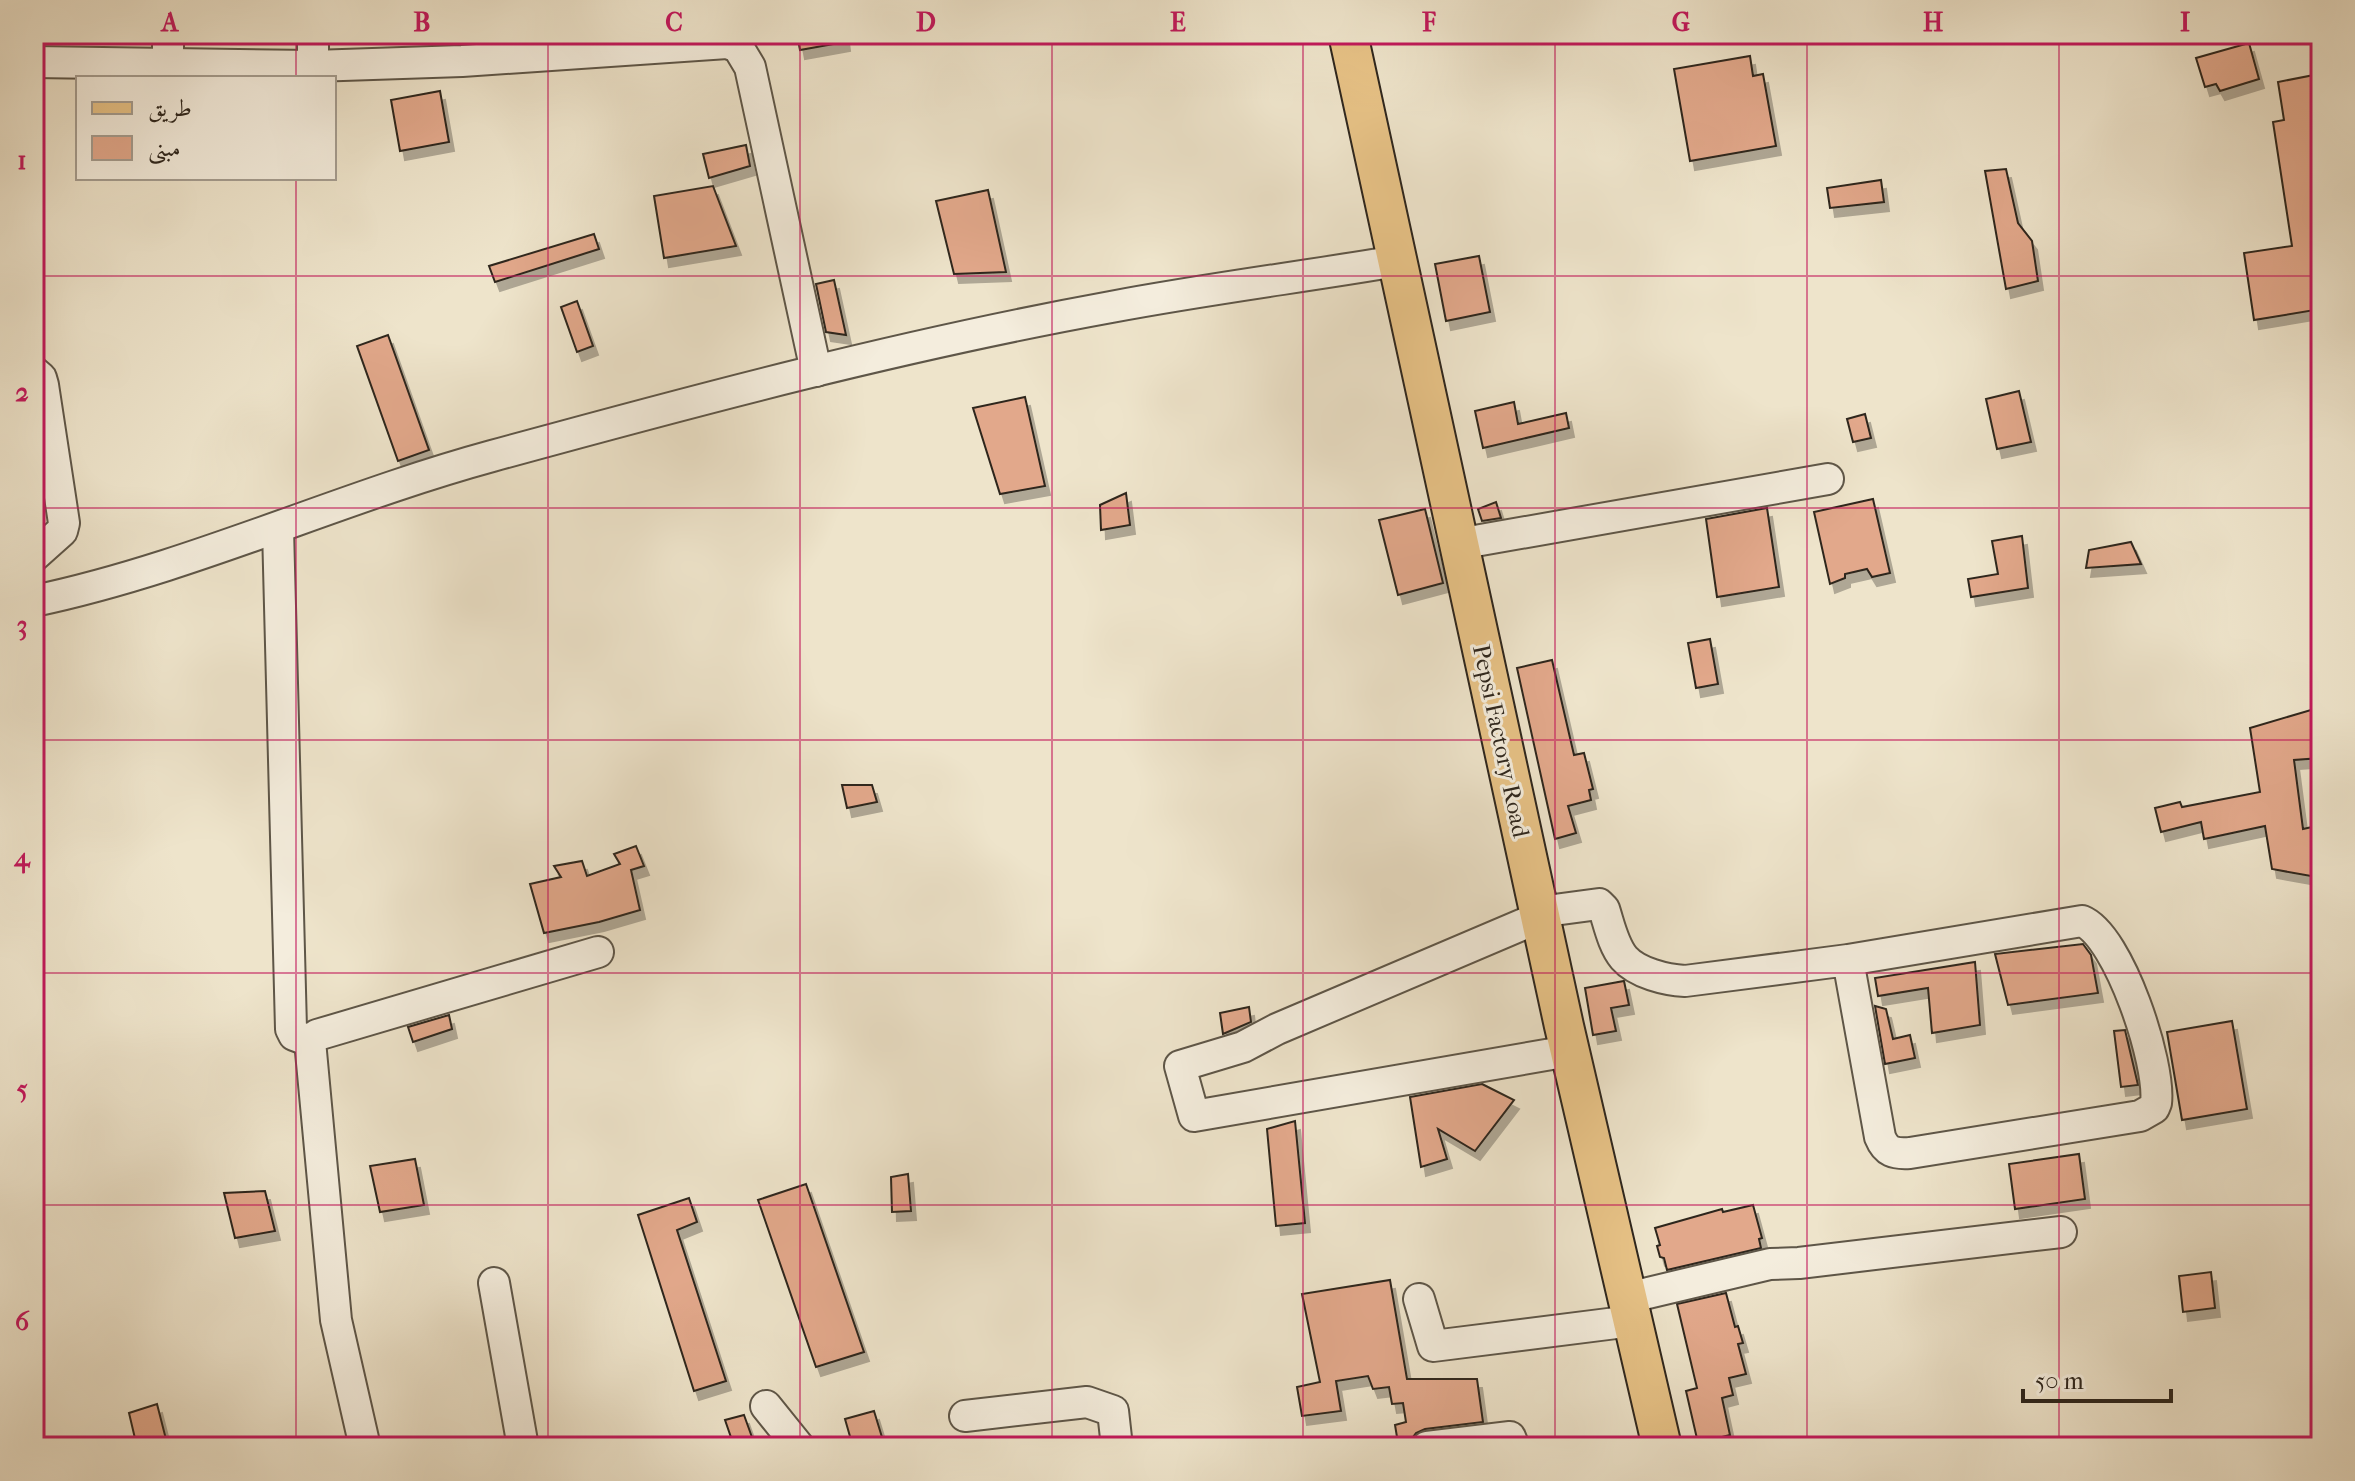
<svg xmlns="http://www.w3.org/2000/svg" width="2355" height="1481" font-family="'IM FELL French Canon',Amiri,serif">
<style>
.building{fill:#e2a88b;stroke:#2e261d;stroke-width:2;filter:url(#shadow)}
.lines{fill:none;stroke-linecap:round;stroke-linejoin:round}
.minor-casing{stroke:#5e5648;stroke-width:34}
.major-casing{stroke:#2e261d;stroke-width:42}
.minor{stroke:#f4eddd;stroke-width:30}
.major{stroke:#e7c286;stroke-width:38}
.grid{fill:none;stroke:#c2185b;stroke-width:2;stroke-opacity:0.55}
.labels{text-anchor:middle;stroke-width:6;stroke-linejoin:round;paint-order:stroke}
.street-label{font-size:24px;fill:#2e261d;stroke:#f4eddd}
.neatline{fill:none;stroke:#c2185b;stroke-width:3}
.grid-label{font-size:26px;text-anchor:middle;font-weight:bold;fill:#c2185b}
</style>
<defs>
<filter id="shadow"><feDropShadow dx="5" dy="9" stdDeviation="0" flood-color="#0004"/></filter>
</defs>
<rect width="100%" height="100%" fill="#eee4cb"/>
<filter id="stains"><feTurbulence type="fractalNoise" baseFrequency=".0025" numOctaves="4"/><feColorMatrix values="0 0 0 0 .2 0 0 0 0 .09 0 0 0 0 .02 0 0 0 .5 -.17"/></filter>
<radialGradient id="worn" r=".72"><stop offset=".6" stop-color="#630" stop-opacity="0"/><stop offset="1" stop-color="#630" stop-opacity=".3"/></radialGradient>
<g class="building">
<polygon points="797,34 844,34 845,42 800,50"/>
<polygon points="2249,43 2259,79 2220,91 2216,84 2205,87 2196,58"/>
<polygon points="1750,56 1753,76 1763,74 1776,146 1690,161 1674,69"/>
<polygon points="2314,75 2321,118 2321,309 2254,320 2244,253 2292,246 2273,122 2284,120 2278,82"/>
<polygon points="440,91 449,142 400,151 391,100"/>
<polygon points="746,145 750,166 709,178 703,154"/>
<polygon points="2006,169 2018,223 2032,241 2038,281 2006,289 1985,171"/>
<polygon points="1881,180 1884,202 1830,208 1827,188"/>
<polygon points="713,186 736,246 664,258 654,196"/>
<polygon points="988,190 1006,272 954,274 936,201"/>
<polygon points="594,234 599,249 495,282 489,266"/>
<polygon points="1479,256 1490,312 1446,321 1435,264"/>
<polygon points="834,280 846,335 826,332 816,284"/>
<polygon points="577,301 593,346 577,352 561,307"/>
<polygon points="388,335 429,450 398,461 357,346"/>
<polygon points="2019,391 2031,442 1997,449 1986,399"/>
<polygon points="1025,397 1045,486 1000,494 973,408"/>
<polygon points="1514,402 1518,424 1566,413 1569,428 1483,448 1475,411"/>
<polygon points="1865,414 1871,438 1853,442 1847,419"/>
<polygon points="1126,493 1130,525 1101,530 1100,505"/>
<polygon points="1873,499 1890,573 1872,577 1867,569 1845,574 1845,578 1830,584 1814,512"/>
<polygon points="1496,502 1501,518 1482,521 1478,509"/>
<polygon points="1767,508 1779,587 1717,597 1706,519"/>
<polygon points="1425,509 1443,583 1398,595 1379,520"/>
<polygon points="2022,536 2028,588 1971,597 1968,579 1998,574 1992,541"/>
<polygon points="2131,542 2141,564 2086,568 2089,550"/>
<polygon points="1710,639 1718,684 1696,688 1688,643"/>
<polygon points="1552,660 1574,755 1584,753 1593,789 1589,790 1591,800 1568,806 1576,833 1555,839 1517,668"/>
<polygon points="2321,707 2321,758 2294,760 2303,829 2321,825 2321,874 2311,876 2272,869 2265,826 2204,839 2201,822 2161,832 2155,808 2180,802 2182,807 2260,792 2250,728"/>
<polygon points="842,785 872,785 877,802 847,808"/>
<polygon points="636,846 644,866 631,870 640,910 599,922 544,933 530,884 561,877 554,866 582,861 587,876 620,864 614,854"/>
<polygon points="2083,944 2091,955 2098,993 2008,1005 1995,954"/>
<polygon points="1975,962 1980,1025 1932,1033 1928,988 1878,996 1875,978"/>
<polygon points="1624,981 1629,1005 1611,1008 1616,1031 1593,1035 1585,988"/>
<polygon points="1875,1006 1886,1009 1893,1039 1910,1035 1915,1058 1885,1064"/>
<polygon points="1249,1007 1251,1022 1223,1034 1220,1013"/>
<polygon points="449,1015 452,1029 413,1042 408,1027"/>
<polygon points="2232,1021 2247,1109 2182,1120 2167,1032"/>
<polygon points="2125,1030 2138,1085 2121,1087 2114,1031"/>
<polygon points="1482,1084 1514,1100 1475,1151 1438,1129 1447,1159 1421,1167 1410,1097"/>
<polygon points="1295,1121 1305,1223 1276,1226 1267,1129"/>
<polygon points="2079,1154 2085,1199 2015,1209 2009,1164"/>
<polygon points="415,1159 424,1205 380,1212 370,1166"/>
<polygon points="908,1174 911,1211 892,1212 891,1177"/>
<polygon points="806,1184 864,1352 816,1367 758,1200"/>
<polygon points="265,1191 275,1231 235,1238 224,1193"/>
<polygon points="689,1198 697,1222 677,1230 726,1381 694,1391 638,1215"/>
<polygon points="1753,1205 1762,1238 1759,1239 1761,1248 1667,1270 1664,1258 1660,1257 1657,1246 1660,1245 1655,1228 1722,1209 1723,1212"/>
<polygon points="2211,1272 2215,1308 2183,1312 2179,1276"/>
<polygon points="1390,1280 1407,1379 1477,1379 1483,1422 1425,1429 1416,1433 1410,1441 1398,1443 1395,1425 1406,1422 1403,1403 1392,1404 1389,1387 1373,1389 1368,1376 1336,1381 1341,1411 1302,1416 1297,1387 1320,1382 1302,1294"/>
<polygon points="1726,1293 1735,1327 1738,1326 1743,1343 1738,1344 1746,1374 1729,1378 1733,1395 1722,1398 1730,1435 1698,1443 1686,1391 1697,1388 1677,1304"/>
<polygon points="157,1404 168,1447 137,1447 129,1413"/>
<polygon points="874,1411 885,1447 853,1447 845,1419"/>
<polygon points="744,1415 753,1440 734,1446 725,1420"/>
</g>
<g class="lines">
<g class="minor-casing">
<g id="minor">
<polyline points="34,62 313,66 462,61 727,43 738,47 750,67 816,371"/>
<polyline points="168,64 168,34"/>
<polyline points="313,66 313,34"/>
<polyline points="34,372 41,378 43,385 64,523 62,531 34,556"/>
<polyline points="278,529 291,1029 294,1035 310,1041"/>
<polyline points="1458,544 1828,479"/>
<path d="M34,601c157,-33 304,-103 458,-145 204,-56 410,-111 619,-149 95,-18 191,-30 286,-46"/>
<path d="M1539,912l60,-8 5,5c5,15 9,36 20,49 13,15 42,22 61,23l163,-21 234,-39c37,15 79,143 74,182l-2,5 -14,8 -230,37c-16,1 -24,-1 -30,-16l-32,-177"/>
<polyline points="1540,917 1277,1029 1243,1047 1180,1066 1194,1116 1569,1051"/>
<polyline points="494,1283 523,1447"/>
<polyline points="1627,1298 1770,1264 1799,1263 2061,1232"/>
<polyline points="1419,1299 1433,1346 1632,1321"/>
<polyline points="766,1406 799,1447"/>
<polyline points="965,1416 1087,1402 1113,1411 1117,1447"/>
<polyline points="365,1447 336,1320 310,1041 317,1035 598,952"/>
<polyline points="1427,1447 1510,1437 1514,1447"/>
</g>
</g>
<g class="major-casing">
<polyline id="major" points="1348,34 1564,1026 1662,1447"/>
</g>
<use href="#minor" class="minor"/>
<use href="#major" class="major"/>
</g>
<path class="grid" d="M296,34v44M548,34v1413M800,34v1413M1052,34v1413M1303,34v1413M1555,34v1413M1807,34v1413M2059,34v1413M296,178v1269M34,276h2287M34,508h2287M34,740h2287M34,973h2287M34,1205h2287"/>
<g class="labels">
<g class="street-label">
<text transform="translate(1501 741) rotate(78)" y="8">Pepsi Factory Road</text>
</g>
</g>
<rect width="2355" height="1481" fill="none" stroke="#eee4cb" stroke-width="88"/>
<rect x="76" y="76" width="260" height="104" fill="#f4eddd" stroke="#a59d90" stroke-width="2"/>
<rect x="92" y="102" width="40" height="12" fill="#e7c286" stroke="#a59d90" stroke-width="2"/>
<text x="148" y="116" font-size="24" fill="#2e261d">طريق</text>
<rect x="92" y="136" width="40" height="24" fill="#e2a88b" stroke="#a59d90" stroke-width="2"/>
<text x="148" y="156" font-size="24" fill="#2e261d">مبنى</text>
<path d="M2023 1389v12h148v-12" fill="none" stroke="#2e261d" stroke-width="4"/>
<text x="2035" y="1389" font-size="24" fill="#2e261d" stroke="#f4eddd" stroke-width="6" paint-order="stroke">50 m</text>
<rect x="44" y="44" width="2267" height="1393" class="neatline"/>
<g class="grid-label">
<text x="170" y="31">A</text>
<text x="422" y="31">B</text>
<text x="674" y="31">C</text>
<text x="926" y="31">D</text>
<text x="1178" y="31">E</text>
<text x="1429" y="31">F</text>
<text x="1681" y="31">G</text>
<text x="1933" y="31">H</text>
<text x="2185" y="31">I</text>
<text x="22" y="169">1</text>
<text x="22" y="401">2</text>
<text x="22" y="634">3</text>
<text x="22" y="866">4</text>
<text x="22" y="1098">5</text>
<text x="22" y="1330">6</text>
</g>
<rect width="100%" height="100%" filter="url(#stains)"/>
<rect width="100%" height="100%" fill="url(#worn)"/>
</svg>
